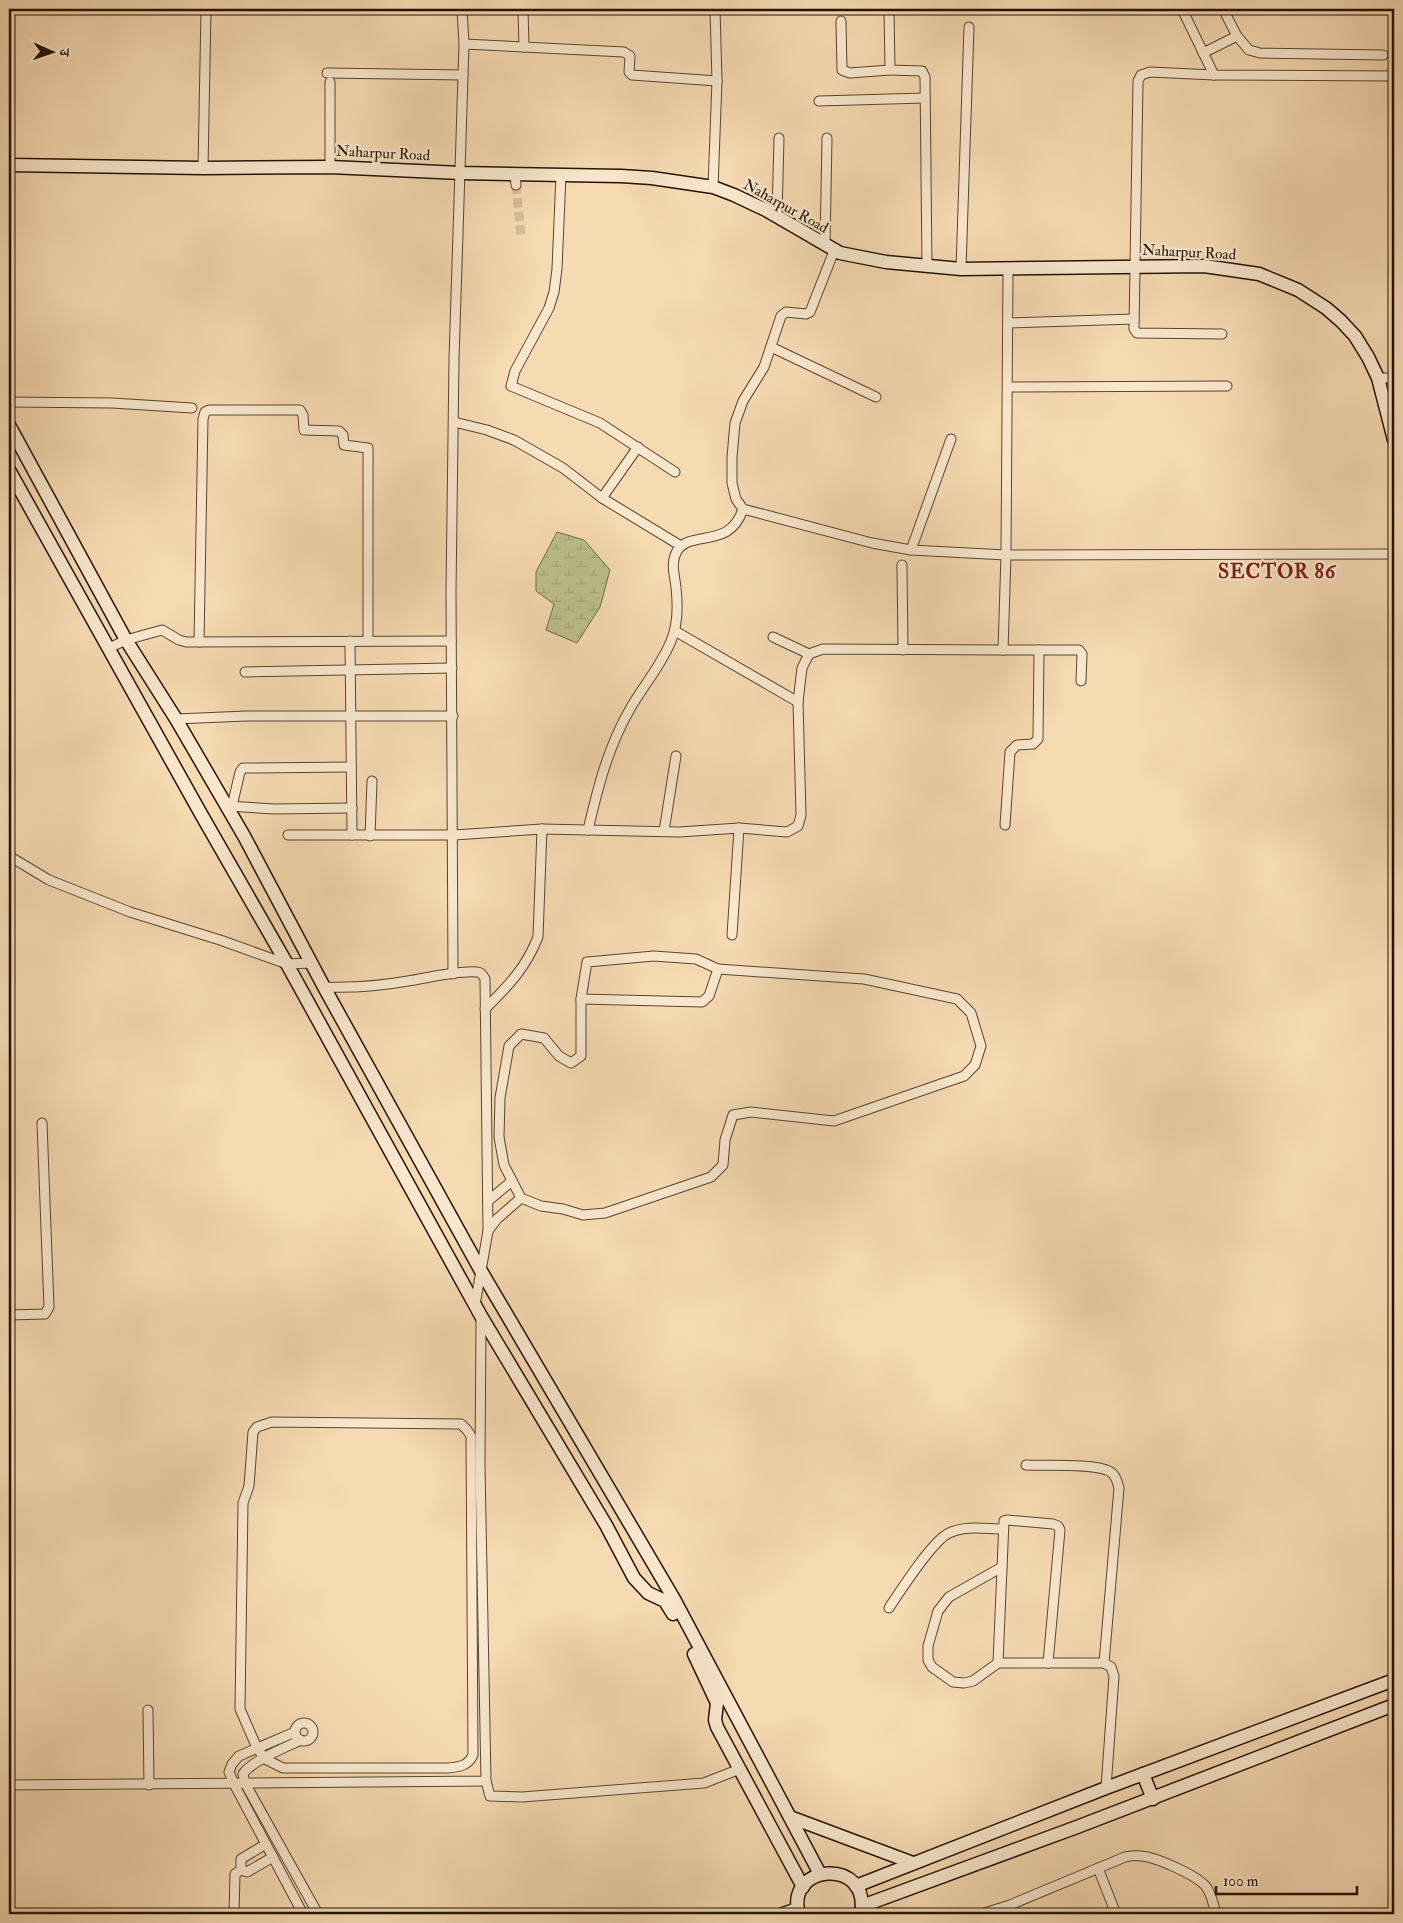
<svg xmlns="http://www.w3.org/2000/svg" width="1403" height="1923" font-family="'IM FELL Double Pica','Noto Serif Devanagari',serif">
<style>
.wetland{fill:url(#wetland-marsh);stroke:#706948}
.lines{fill:none;stroke-linecap:round;stroke-linejoin:round}
.street-tunnel{stroke:#d7bc98;stroke-width:9;stroke-dasharray:9 4.5;stroke-linecap:butt}
.street-casing{stroke:#59442f;stroke-width:11}
.secondary-casing{stroke:#251203;stroke-width:15}
.street{stroke:#f9e7cd;stroke-width:9}
.secondary{stroke:#f9e7cd;stroke-width:12}
.labels{text-anchor:middle;stroke-width:4.5;stroke-linejoin:round;paint-order:stroke}
.street-label{font-size:15px;fill:#251203;stroke:#f9e7cd}
.district-label{font-size:20px;font-weight:bold;letter-spacing:1px;fill:#7a1f14;stroke:#f9e7cd}
</style>
<defs>
<pattern id="wetland-marsh" width="20" height="14" patternUnits="userSpaceOnUse" patternTransform="scale(1.25)"><rect width="20" height="14" fill="#bcc08c"/><path d="M1 5h8M5 5V1M11 12h8M15 12V8" fill="none" stroke="#a1a477"/></pattern>
</defs>
<rect width="100%" height="100%" fill="#f6dab2"/>
<filter id="stains"><feTurbulence type="fractalNoise" baseFrequency=".004" numOctaves="4"/><feColorMatrix values="0 0 0 0 .2 0 0 0 0 .09 0 0 0 0 .02 0 0 0 .5 -.17"/></filter>
<radialGradient id="worn" r=".72"><stop offset=".6" stop-color="#630" stop-opacity="0"/><stop offset="1" stop-color="#630" stop-opacity=".3"/></radialGradient>
<polygon class="wetland" points="557,532 584,540 610,570 600,607 577,643 546,630 554,604 536,591 536,572"/>
<g class="lines">
<polyline class="street-tunnel" points="516,185 521,236"/>
<g class="street-casing">
<g id="street">
<polyline points="523,9 524,47"/>
<polyline points="889,9 890,70 922,71 925,77 927,267"/>
<polyline points="1182,9 1214,75"/>
<polyline points="1223,9 1237,36"/>
<polyline points="841,21 842,70 850,73 890,70"/>
<polyline points="464,44 624,52 630,56 629,72 632,75 717,81"/>
<polyline points="1203,53 1237,36 1249,50 1260,53 1383,55"/>
<polyline points="327,73 463,75"/>
<polyline points="819,101 925,98"/>
<polyline points="330,167 330,82"/>
<polyline points="203,168 206,9"/>
<polyline points="515,174 516,185"/>
<polyline points="561,175 557,269 554,292 549,308 515,371 511,386 600,423 675,472"/>
<polyline points="713,187 717,81 715,9"/>
<polyline points="777,216 779,138"/>
<polyline points="825,246 827,138"/>
<polyline points="834,251 810,312 806,314 786,312 781,316 764,367 743,401 735,423 732,457 732,483 736,499 743,509 872,543 911,550 1006,555 1394,554"/>
<polyline points="961,269 969,27"/>
<polyline points="1008,323 1134,319"/>
<polyline points="1222,334 1137,333 1134,329 1138,81 1141,75 1150,72 1214,75 1394,76"/>
<polyline points="771,347 876,397"/>
<polyline points="1378,378 1394,378"/>
<polyline points="1008,387 1227,386"/>
<polyline points="9,402 112,403 192,408"/>
<polyline points="454,422 487,430 514,440 563,468 602,498 681,546"/>
<polyline points="602,498 638,447"/>
<polyline points="911,550 951,439"/>
<polyline points="902,565 903,650"/>
<polyline points="675,631 798,702"/>
<polyline points="773,637 809,654"/>
<polyline points="350,641 352,835"/>
<polyline points="199,642 203,419 205,412 209,410 300,410 303,415 304,430 339,431 343,435 344,445 368,448 368,641"/>
<polyline points="109,648 126,640 162,630 179,640 186,642 451,641"/>
<polyline points="1003,650 1079,650 1082,654 1081,681"/>
<polyline points="245,672 452,668"/>
<polyline points="176,719 246,716 453,716"/>
<polyline points="227,806 274,809 352,808"/>
<polyline points="232,806 240,772 243,768 351,767"/>
<polyline points="1005,825 1010,752 1017,745 1033,744 1038,739 1039,650"/>
<polyline points="542,829 679,832 739,828 787,832 798,826 801,815 798,702 802,668 809,654 823,649 1003,650 1006,555 1008,269"/>
<path d="M588,830c10,-43 20,-83 42,-121 13,-23 31,-43 41,-68 7,-16 7,-35 5,-53 -1,-12 -6,-25 1,-37 14,-22 53,-1 66,-42"/>
<polyline points="664,831 676,756"/>
<path d="M288,835h166l88,-6 -4,108c-12,31 -30,49 -53,72"/>
<polyline points="370,836 372,781"/>
<polyline points="9,856 49,880 130,912 220,940 287,964 311,963"/>
<polyline points="732,935 739,828"/>
<polygon points="654,956 696,959 718,969 864,979 957,999 971,1013 981,1046 975,1065 964,1076 834,1121 751,1112 733,1115 725,1140 723,1165 711,1177 605,1213 583,1215 563,1209 541,1206 521,1198 504,1165 499,1137 500,1098 509,1046 521,1034 544,1038 559,1056 571,1063 581,1056 581,999 587,962"/>
<polyline points="453,974 451,591 454,359 464,44 462,9"/>
<path d="M324,987c29,1 56,-1 84,-6 19,-3 51,-11 69,-9 4,0 6,3 8,7l3,252 -13,74"/>
<polyline points="581,999 702,1002 709,996 718,969"/>
<polyline points="488,1201 512,1181"/>
<polyline points="488,1231 497,1219 521,1198"/>
<polyline points="9,1315 45,1314 49,1307 42,1123"/>
<path d="M272,1422l189,2 6,6 4,6 2,319c-5,11 -14,12 -25,13h-165l-18,-9 -8,-11 -17,-39 3,-206 6,-17 4,-54 4,-5z"/>
<path d="M1026,1465c19,1 68,-2 83,6 7,4 8,10 10,17l-15,175"/>
<polyline points="1002,1567 949,1597 938,1611 928,1646 928,1660 932,1667 953,1682 964,1683 973,1681 998,1663 1104,1663 1111,1667 1114,1676 1106,1788"/>
<path d="M889,1608c12,-18 43,-67 60,-75 16,-8 37,-4 54,-4"/>
<polyline points="998,1663 1004,1521 1007,1520 1053,1524 1058,1526 1060,1530 1048,1663"/>
<polyline points="148,1710 149,1785"/>
<circle cx="304" cy="1732" r="9"/>
<polyline points="295,1732 239,1756 232,1764 229,1772 234,1784 303,1914"/>
<path d="M301,1740c-15,7 -50,21 -58,34l2,9 73,131"/>
<polyline points="486,1781 490,1796 522,1797 704,1783 740,1769"/>
<polyline points="9,1785 486,1781 480,1466 481,1317"/>
<polyline points="1098,1868 1116,1914"/>
<polyline points="241,1870 241,1859 266,1844"/>
<polyline points="234,1914 235,1874 241,1870 247,1872 273,1857"/>
<path d="M981,1914l29,-9 115,-48c5,-1 11,-2 16,-1 15,1 58,20 66,32 5,8 7,18 9,26"/>
</g>
</g>
<g class="secondary-casing">
<g id="secondary">
<polyline points="9,165 203,168 330,167 461,173 621,176 652,178 713,187 734,195 766,210 840,253 886,262 961,269 1204,266 1259,274 1298,290 1326,308 1341,321 1355,336 1368,357 1378,378 1394,440"/>
<polyline points="9,425 126,640 176,719 244,836 324,987 481,1271 674,1599 820,1874"/>
<polyline points="9,470 201,814 287,964 481,1316 606,1525 634,1578 648,1593 665,1601 673,1614"/>
<polyline points="694,1654 717,1703 715,1720 717,1727 803,1887"/>
<polyline points="1143,1774 1153,1799"/>
<polyline points="790,1817 913,1863"/>
<polyline points="856,1886 1106,1788 1394,1680"/>
<polyline points="862,1906 1077,1827 1394,1705"/>
<polyline points="783,1914 797,1909"/>
<path d="M799,1914c-15,-50 72,-58 62,0"/>
</g>
</g>
<use href="#street" class="street"/>
<use href="#secondary" class="secondary"/>
</g>
<g class="labels">
<g class="street-label">
<text transform="translate(383 153) rotate(3)" y="5">Naharpur Road</text>
<text transform="translate(786 206) rotate(29)" y="5">Naharpur Road</text>
<text transform="translate(1189 252) rotate(3)" y="5">Naharpur Road</text>
</g>
<g class="district-label">
<text x="1277" y="578">SECTOR 86</text>
</g>
</g>
<rect width="1403" height="1923" fill="none" stroke="#f6dab2" stroke-width="30"/>
<rect x="10" y="10" width="1383" height="1903" fill="none" stroke="#251203" stroke-width="2.5"/>
<rect x="15" y="15" width="1373" height="1893" fill="none" stroke="#251203"/>
<g transform="translate(52 52) rotate(92)" stroke="#f9e7cd" stroke-width="4" paint-order="stroke">
<path d="M0-4L9 19L0 12L-9 19Z" fill="#251203"/>
<text y="-8" font-size="14" font-weight="bold" text-anchor="middle" fill="#251203">उ</text>
</g>
<path d="M1216 1886v8h141v-8" fill="none" stroke="#251203" stroke-width="2.5"/>
<text x="1223" y="1886" font-size="15" fill="#251203" stroke="#f9e7cd" stroke-width="4" paint-order="stroke">100 m</text>
<rect width="100%" height="100%" filter="url(#stains)"/>
<rect width="100%" height="100%" fill="url(#worn)"/>
</svg>
